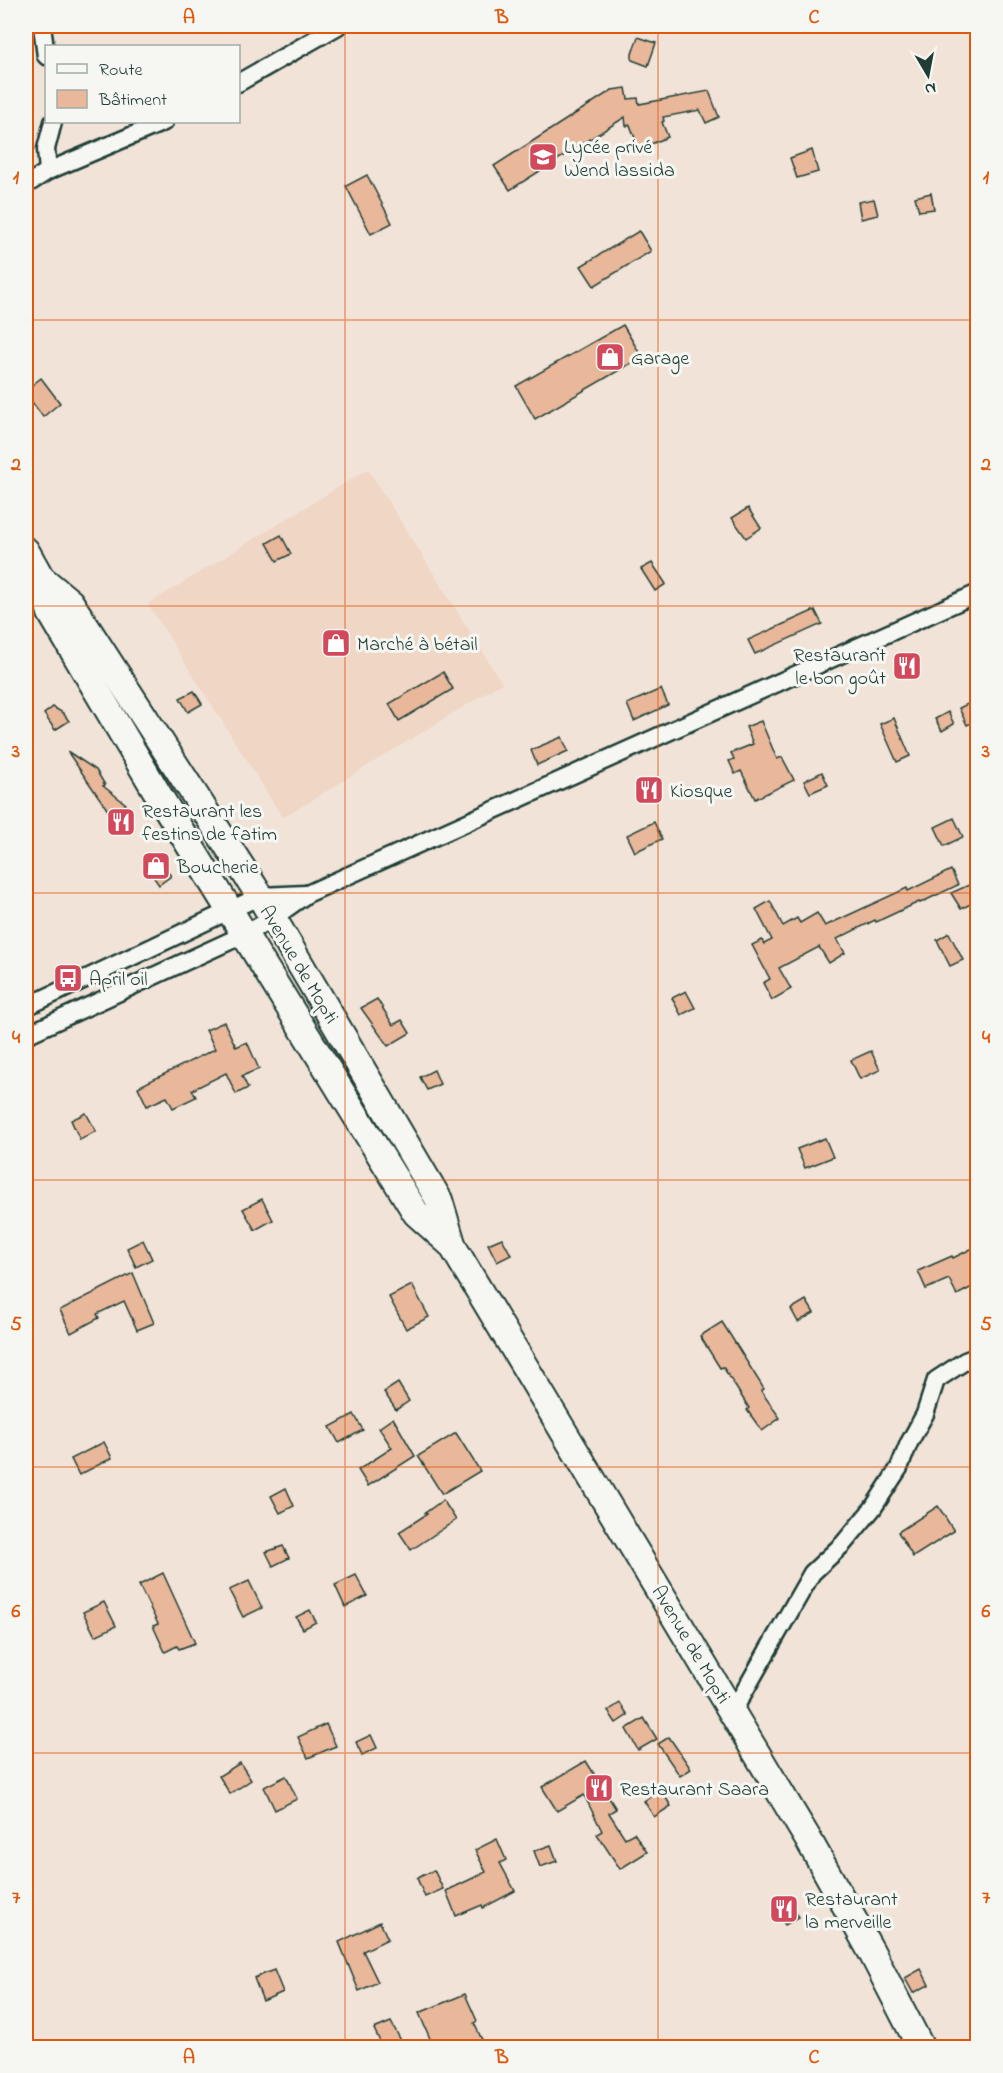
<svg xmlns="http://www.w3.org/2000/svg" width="1003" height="2073" font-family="'Indie Flower',sans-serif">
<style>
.built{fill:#efd6c5}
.building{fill:#e9b79a;stroke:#1f3d34;stroke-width:1.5}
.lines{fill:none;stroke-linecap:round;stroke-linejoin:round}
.minor-casing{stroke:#1f3d34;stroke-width:21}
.primary-casing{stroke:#1f3d34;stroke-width:30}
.minor{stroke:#f6f6f2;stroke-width:16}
.primary{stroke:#f6f6f2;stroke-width:26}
.grid{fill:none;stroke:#de580e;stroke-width:1.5;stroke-opacity:0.55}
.labels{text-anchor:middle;stroke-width:6;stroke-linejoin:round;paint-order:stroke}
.poi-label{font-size:20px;fill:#1f3d34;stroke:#f6f6f2;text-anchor:start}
.street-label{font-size:20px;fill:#1f3d34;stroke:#f6f6f2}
.neatline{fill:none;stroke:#de580e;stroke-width:2}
.grid-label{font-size:20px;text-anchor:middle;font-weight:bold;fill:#de580e}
</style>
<rect width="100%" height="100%" fill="#f2e3d8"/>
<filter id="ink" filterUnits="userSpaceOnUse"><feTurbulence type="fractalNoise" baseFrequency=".0167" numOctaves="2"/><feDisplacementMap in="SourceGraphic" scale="12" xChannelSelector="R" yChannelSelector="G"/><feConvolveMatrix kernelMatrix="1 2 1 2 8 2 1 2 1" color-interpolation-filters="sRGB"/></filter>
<g filter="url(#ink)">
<polygon class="built" points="368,469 502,683 283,818 148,604"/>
<g class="building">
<polygon points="638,37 656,43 648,66 632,60 632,54"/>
<polygon points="626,88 628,99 638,98 639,104 709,91 719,117 706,123 700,110 663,117 664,121 662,122 668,137 639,149 630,125 626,126 625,117 510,190 494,166 612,90"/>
<polygon points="812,150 818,172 797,178 790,158"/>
<polygon points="367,175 392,223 371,234 346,186"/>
<polygon points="931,193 934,209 919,211 915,197"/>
<polygon points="874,199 878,215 861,219 858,202"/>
<polygon points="639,231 651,251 594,286 581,266"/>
<polygon points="623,325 642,357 535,419 516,386"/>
<polygon points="41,378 60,403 43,417 26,394 26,390"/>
<polygon points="748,508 761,528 746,538 732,518"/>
<polygon points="281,535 291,554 277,561 267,543"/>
<polygon points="652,563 666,584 655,591 641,569"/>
<polygon points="815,610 822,624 755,654 748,640"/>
<polygon points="443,672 453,689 399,721 389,704"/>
<polygon points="661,689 668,705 634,721 627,704"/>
<polygon points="194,691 202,704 188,712 180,698"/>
<polygon points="978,699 978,720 967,725 959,708"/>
<polygon points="53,707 63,713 69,721 55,730 44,714"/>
<polygon points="948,712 954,724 942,731 935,719"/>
<polygon points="894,718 910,756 897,762 880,724"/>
<polygon points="761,721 777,759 782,757 794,780 755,799 741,771 735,774 729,761 734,759 731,753 753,744 746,727"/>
<polygon points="562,737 568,751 537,765 531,750"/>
<polygon points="67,751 96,770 105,785 103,786 126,804 111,815"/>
<polygon points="822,772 828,785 810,793 804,781"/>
<polygon points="954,818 963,837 944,846 935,827"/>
<polygon points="654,822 662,839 635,852 627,835"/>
<polygon points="155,854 171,876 159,885 143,862"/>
<polygon points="951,870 958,885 920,903 919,902 876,922 875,920 837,939 845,953 829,963 819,947 779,968 791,989 772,1000 763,983 770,979 752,945 762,940 764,944 772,940 756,909 770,901 783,926 797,918 800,923 817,913 825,926 907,888 908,891"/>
<polygon points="978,881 978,900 961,909 951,893"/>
<polygon points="949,933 963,960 950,966 937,940"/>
<polygon points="686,991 695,1008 681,1015 672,998"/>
<polygon points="377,999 393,1025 402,1020 410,1033 388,1046 361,1008"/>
<polygon points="224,1022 236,1047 247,1042 259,1069 242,1076 248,1088 236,1094 226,1073 192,1090 196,1097 173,1108 167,1097 147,1106 138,1087 215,1049 206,1030"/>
<polygon points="871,1051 880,1070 860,1079 851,1060"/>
<polygon points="434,1070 440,1084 427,1090 420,1077"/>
<polygon points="86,1113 96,1131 80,1140 71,1120"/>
<polygon points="825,1138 833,1157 805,1168 797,1149"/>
<polygon points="262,1199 273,1220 255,1230 243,1209"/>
<polygon points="502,1238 511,1255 497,1262 488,1244"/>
<polygon points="143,1240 152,1259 136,1267 127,1248"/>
<polygon points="973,1248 978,1257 978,1284 957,1295 949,1279 926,1289 918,1271 952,1256 953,1258"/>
<polygon points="133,1273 154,1323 137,1330 124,1301 97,1314 99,1318 71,1333 60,1310"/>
<polygon points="412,1285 429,1317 406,1329 389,1297"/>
<polygon points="806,1300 814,1313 798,1322 791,1309"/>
<polygon points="722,1322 764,1389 761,1391 780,1418 762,1431 747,1410 749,1408 723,1367 720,1368 700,1336"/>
<polygon points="398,1383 409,1401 396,1410 384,1392"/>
<polygon points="354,1414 363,1430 339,1443 330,1427"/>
<polygon points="393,1418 415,1456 368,1486 358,1470 392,1448 379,1428"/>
<polygon points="456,1433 480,1471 442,1494 418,1456"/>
<polygon points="104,1442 112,1458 79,1475 71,1459"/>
<polygon points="286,1488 294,1506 280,1513 271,1496"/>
<polygon points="443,1500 456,1520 411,1550 399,1532 427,1514 425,1513"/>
<polygon points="938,1506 954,1531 913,1557 898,1532"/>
<polygon points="283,1546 289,1558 273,1566 266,1552"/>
<polygon points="163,1573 195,1643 179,1649 177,1646 165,1652 153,1626 158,1624 139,1585"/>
<polygon points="356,1575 367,1596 345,1607 335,1585"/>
<polygon points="249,1581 262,1608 243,1617 229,1590"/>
<polygon points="104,1602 116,1626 95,1636 83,1612"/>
<polygon points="310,1610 316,1622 303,1629 296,1617"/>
<polygon points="620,1703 628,1715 616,1723 608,1711"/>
<polygon points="644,1718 657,1739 638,1750 626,1729"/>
<polygon points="326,1724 336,1746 308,1758 298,1737"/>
<polygon points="371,1735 377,1748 362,1755 356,1742"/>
<polygon points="669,1737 691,1769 680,1776 658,1744"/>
<polygon points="586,1761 616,1809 609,1813 625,1838 634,1833 647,1852 620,1869 597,1834 602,1831 584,1795 557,1811 542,1787"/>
<polygon points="240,1763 251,1780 230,1794 219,1776"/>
<polygon points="286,1776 297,1799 275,1810 264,1787"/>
<polygon points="661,1790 671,1806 654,1817 644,1801"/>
<polygon points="497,1839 506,1860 500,1863 515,1891 483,1908 482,1905 456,1916 446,1891 486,1872 475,1850"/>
<polygon points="551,1845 557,1861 540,1867 534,1851"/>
<polygon points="434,1870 443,1889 425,1897 417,1878"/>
<polygon points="789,1900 799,1917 785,1925 775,1907"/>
<polygon points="380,1922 388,1939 363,1951 378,1982 359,1991 339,1942"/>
<polygon points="921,1969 929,1985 913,1993 905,1978"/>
<polygon points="274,1970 283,1992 263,2001 254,1978"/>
<polygon points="465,1994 477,2021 474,2023 486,2048 434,2048 419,2013"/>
<polygon points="391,2022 405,2048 383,2048 374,2029"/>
</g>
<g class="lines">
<g class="minor-casing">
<g id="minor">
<polyline points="42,26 46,56"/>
<polyline points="238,83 338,26"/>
<polyline points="48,171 46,149 53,122"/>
<polyline points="26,185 48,171 164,122"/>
<polyline points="26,1007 260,896 306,894"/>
<polyline points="26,1035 245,934 273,918 307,894 978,593"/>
<polyline points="732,1713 812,1573 843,1544 873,1508 899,1468 909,1443 925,1414 936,1380 965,1361 978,1356"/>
</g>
</g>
<g class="primary-casing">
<g id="primary">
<polyline points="26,551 41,578 51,613 158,794 416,1213 453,1246"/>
<polyline points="41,578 70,602 260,896 439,1200 453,1247 808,1839 871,1951 921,2048"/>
</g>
</g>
<use href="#minor" class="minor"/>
<use href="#primary" class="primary"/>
</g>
</g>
<path class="grid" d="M345,26v2022M658,26v2022M26,320h952M26,606h952M26,893h952M26,1180h952M26,1467h952M26,1753h952"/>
<defs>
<g id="university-square" transform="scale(1.5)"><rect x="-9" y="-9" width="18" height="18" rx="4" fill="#d1495b" stroke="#f6f6f2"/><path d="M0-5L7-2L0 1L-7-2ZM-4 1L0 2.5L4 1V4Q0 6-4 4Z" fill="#fff"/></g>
<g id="shop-square" transform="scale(1.5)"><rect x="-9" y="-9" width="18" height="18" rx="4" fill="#d1495b" stroke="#f6f6f2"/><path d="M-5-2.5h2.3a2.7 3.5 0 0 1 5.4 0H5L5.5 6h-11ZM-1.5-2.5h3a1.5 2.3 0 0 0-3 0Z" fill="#fff"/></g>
<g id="restaurant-square" transform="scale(1.5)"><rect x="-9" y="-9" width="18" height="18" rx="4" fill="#d1495b" stroke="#f6f6f2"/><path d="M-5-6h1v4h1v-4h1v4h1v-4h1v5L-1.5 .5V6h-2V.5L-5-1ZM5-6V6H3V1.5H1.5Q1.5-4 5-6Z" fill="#fff"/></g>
<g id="bus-square" transform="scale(1.5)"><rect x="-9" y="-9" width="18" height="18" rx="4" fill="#d1495b" stroke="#f6f6f2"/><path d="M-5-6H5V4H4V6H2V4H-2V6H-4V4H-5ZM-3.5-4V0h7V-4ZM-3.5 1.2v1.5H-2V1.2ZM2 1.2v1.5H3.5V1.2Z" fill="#fff"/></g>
</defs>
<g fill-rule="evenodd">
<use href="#university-square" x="543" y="157"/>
<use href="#shop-square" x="610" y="357"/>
<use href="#shop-square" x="336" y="643"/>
<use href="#restaurant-square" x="907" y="666"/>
<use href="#restaurant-square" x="649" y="790"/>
<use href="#restaurant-square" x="121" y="822"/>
<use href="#shop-square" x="156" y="866"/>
<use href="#bus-square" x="68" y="978"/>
<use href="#restaurant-square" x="599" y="1788"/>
<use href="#restaurant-square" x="784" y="1909"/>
</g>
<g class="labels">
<g class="poi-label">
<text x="564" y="153">Lycée privé<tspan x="564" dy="23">Wend lassida</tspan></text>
<text x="631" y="364">Garage</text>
<text x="357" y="650">Marché à bétail</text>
<text x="886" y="661" text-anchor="end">Restaurant<tspan x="886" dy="23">le bon goût</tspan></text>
<text x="670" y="797">Kiosque</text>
<text x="142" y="817">Restaurant les<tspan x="142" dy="23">festins de fatim</tspan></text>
<text x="177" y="873">Boucherie</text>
<text x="89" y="985">April oil</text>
<text x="620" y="1795">Restaurant Saara</text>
<text x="805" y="1905">Restaurant<tspan x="805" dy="23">la merveille</tspan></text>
</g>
<g class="street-label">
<text transform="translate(300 964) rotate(59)" y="7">Avenue de Mopti</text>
<text transform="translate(692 1644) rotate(59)" y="7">Avenue de Mopti</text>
</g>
</g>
<rect width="1003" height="2073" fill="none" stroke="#f6f6f2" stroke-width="66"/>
<rect x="45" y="45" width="195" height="78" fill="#f6f6f2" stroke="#a0aca6" stroke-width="1.5"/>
<rect x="57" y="64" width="30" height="9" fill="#f6f6f2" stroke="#a0aca6" stroke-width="1.5"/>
<text x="99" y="75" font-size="18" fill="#1f3d34">Route</text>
<rect x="57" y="90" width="30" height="18" fill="#e9b79a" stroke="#a0aca6" stroke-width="1.5"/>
<text x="99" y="105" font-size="18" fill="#1f3d34">Bâtiment</text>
<g transform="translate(928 75) rotate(170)" stroke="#f6f6f2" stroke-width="4.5" paint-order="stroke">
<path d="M0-4.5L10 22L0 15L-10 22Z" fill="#1f3d34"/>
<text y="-9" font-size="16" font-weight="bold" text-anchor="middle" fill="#1f3d34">N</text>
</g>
<rect x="33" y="33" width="937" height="2007" class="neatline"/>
<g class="grid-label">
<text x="189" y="23">A</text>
<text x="502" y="23">B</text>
<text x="814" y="23">C</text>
<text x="16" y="183">1</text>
<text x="986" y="183">1</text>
<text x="16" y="470">2</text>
<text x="986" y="470">2</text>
<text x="16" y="757">3</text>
<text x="986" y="757">3</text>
<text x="16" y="1043">4</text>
<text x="986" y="1043">4</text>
<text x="16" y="1330">5</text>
<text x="986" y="1330">5</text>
<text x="16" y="1617">6</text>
<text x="986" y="1617">6</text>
<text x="16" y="1903">7</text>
<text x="986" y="1903">7</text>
<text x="189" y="2063">A</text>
<text x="502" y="2063">B</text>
<text x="814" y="2063">C</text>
</g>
</svg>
